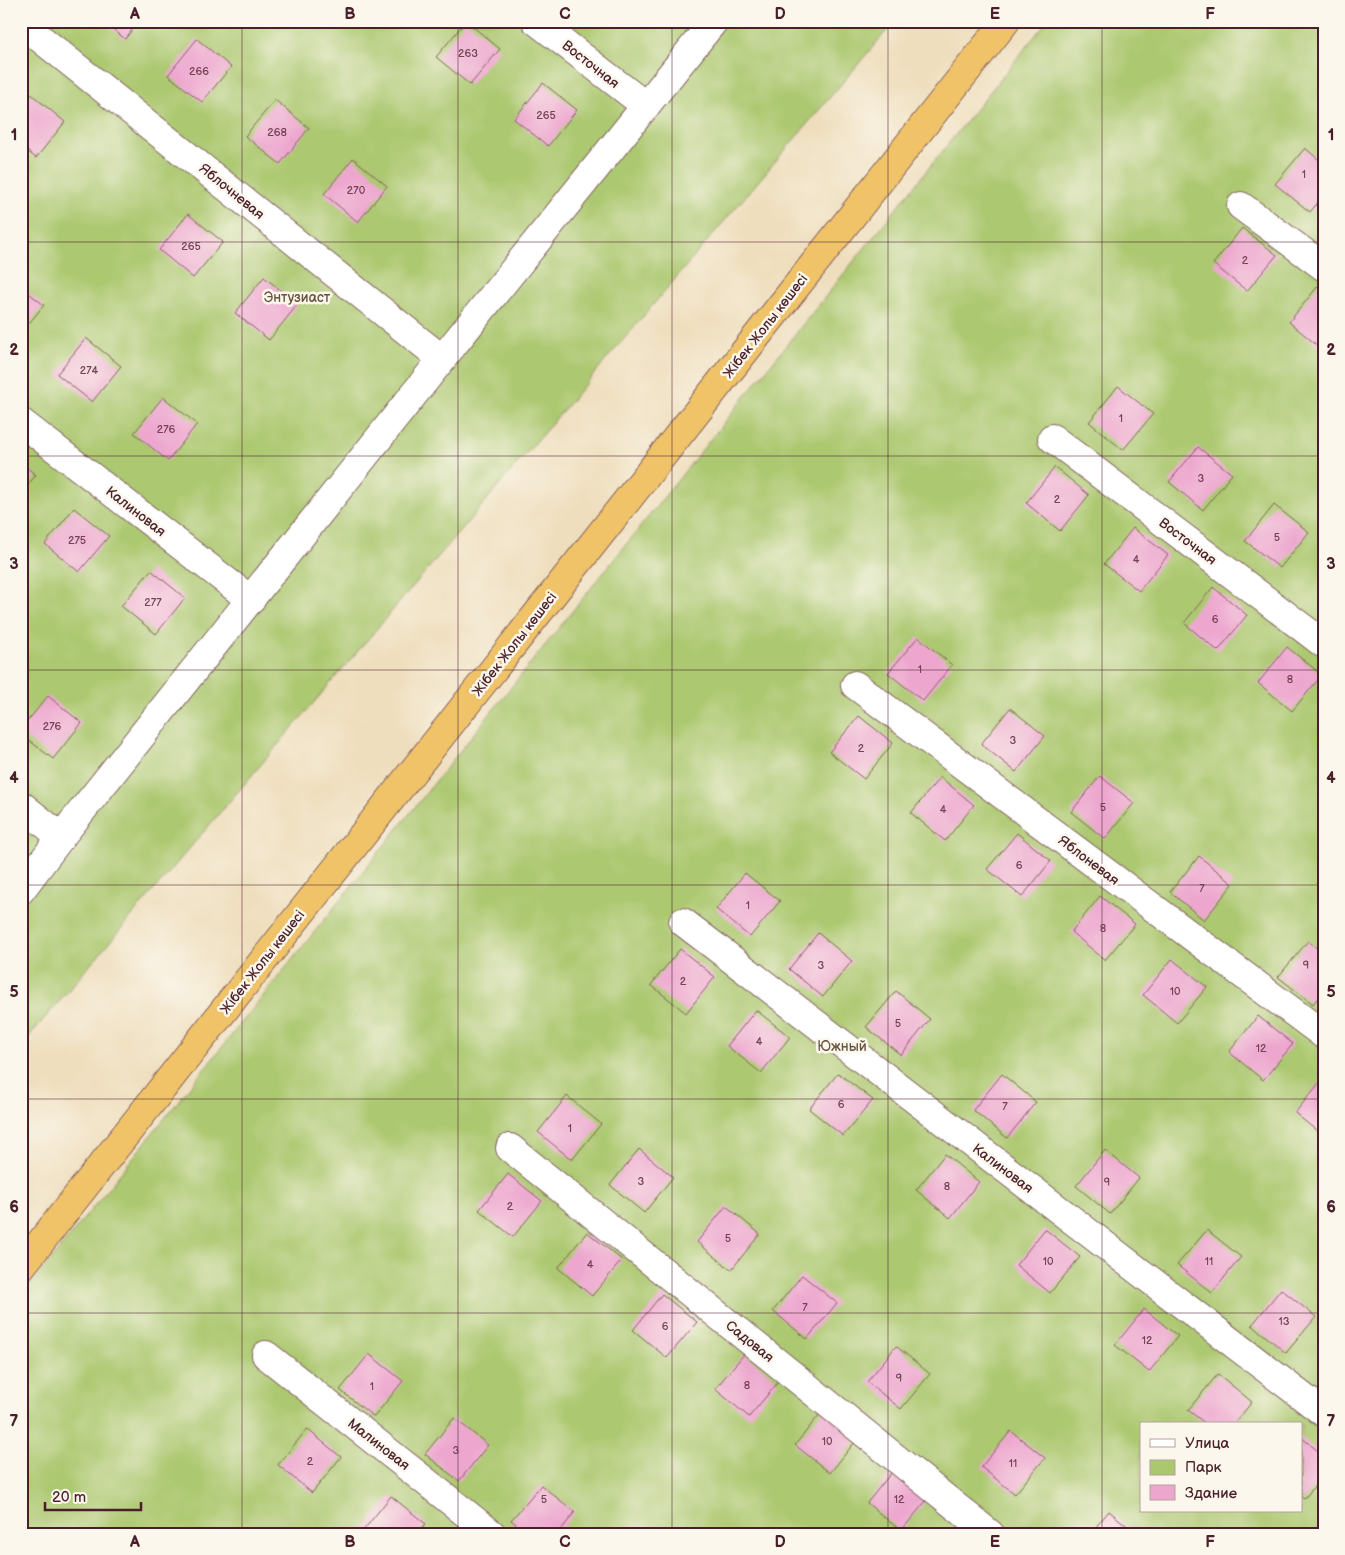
<svg xmlns="http://www.w3.org/2000/svg" width="1345" height="1555" font-family="'Balsamiq Sans',sans-serif">
<style>
.green{fill:#acc86f;stroke:#7b744d;fill-rule:evenodd}
.building{fill:#eda7cf}
.lines{fill:none;stroke-linecap:round;stroke-linejoin:round}
.minor-casing{stroke:#84625e;stroke-width:30}
.trunk-casing{stroke:#84625e;stroke-width:30}
.minor{stroke:#fff;stroke-width:28}
.trunk{stroke:#f0c369;stroke-width:28}
.grid{fill:none;stroke:#4a1f2b;stroke-width:1;stroke-opacity:0.55}
.labels{text-anchor:middle;stroke-width:5;stroke-linejoin:round;paint-order:stroke}
.number-label{font-size:11px;fill:#734154}
.street-label{font-size:14px;fill:#4a1f2b;stroke:#fbf7ec}
.park-label{font-size:14px;fill:#67523f;stroke:#fbf7ec}
.neatline{fill:none;stroke:#4a1f2b;stroke-width:2}
.grid-label{font-size:16px;text-anchor:middle;font-weight:bold;fill:#4a1f2b}
</style>
<rect width="100%" height="100%" fill="#fbf7ec"/>
<filter id="ink" filterUnits="userSpaceOnUse"><feTurbulence type="fractalNoise" baseFrequency=".02" numOctaves="2"/><feDisplacementMap in="SourceGraphic" scale="10" xChannelSelector="R" yChannelSelector="G"/><feConvolveMatrix kernelMatrix="1 2 1 2 8 2 1 2 1" color-interpolation-filters="sRGB"/></filter>
<filter id="wash" filterUnits="userSpaceOnUse"><feTurbulence type="fractalNoise" baseFrequency=".0096" numOctaves="4" result="noise"/><feDisplacementMap in="SourceGraphic" scale="20" xChannelSelector="R" yChannelSelector="G"/><feGaussianBlur stdDeviation="1.12" result="paint"/><feColorMatrix in="noise" values="0 0 0 0 0 0 0 0 0 0 0 0 0 0 0 0 0 1.4 0 .05"/><feComposite in="paint" operator="in"/></filter>
<g filter="url(#wash)">
<rect width="100%" height="100%" fill="#efdebd"/>
<g class="green">
<polygon points="21,21 895,21 21,1046"/>
<path d="M1047,21h277v1513h-1303v-237zM1141,1424h160v87h-160z"/>
</g>
<g id="blocks">
<g class="building">
<polygon points="103,21 139,21 125,39"/>
<polygon points="466,21 500,49 470,85 436,57"/>
<polygon points="197,39 231,67 202,102 168,75"/>
<polygon points="543,83 577,110 548,146 514,119"/>
<polygon points="31,94 65,122 36,158 21,146 21,105"/>
<polygon points="275,100 309,128 280,164 245,136"/>
<polygon points="1305,148 1324,164 1324,195 1310,212 1275,184"/>
<polygon points="353,158 387,186 358,222 324,194"/>
<polygon points="188,214 223,242 193,278 159,250"/>
<polygon points="1242,228 1277,255 1247,291 1213,264"/>
<polygon points="264,277 298,304 269,340 235,313"/>
<polygon points="1318,286 1324,291 1324,351 1289,322"/>
<polygon points="21,287 44,305 21,333"/>
<polygon points="86,338 121,366 92,402 57,374"/>
<polygon points="1118,386 1153,414 1123,450 1089,422"/>
<polygon points="163,397 197,424 168,461 134,433"/>
<polygon points="1198,447 1232,474 1203,510 1169,482"/>
<polygon points="21,463 36,475 21,493"/>
<polygon points="1055,467 1089,495 1060,531 1026,503"/>
<polygon points="1274,505 1309,532 1280,568 1245,541"/>
<polygon points="74,508 109,536 79,572 45,544"/>
<polygon points="1133,528 1168,555 1139,591 1104,564"/>
<polygon points="151,570 185,598 156,634 121,606"/>
<polygon points="1213,587 1247,615 1218,651 1184,623"/>
<polygon points="918,637 952,665 923,701 888,673"/>
<polygon points="1287,647 1322,675 1292,711 1258,683"/>
<polygon points="48,696 82,723 53,759 21,734 21,729"/>
<polygon points="1010,708 1045,736 1016,772 981,744"/>
<polygon points="859,716 893,743 864,779 829,752"/>
<polygon points="1100,776 1134,803 1105,839 1071,812"/>
<polygon points="940,777 974,805 945,841 911,813"/>
<polygon points="1017,833 1051,861 1022,897 987,869"/>
<polygon points="1199,856 1233,884 1204,920 1170,892"/>
<polygon points="745,873 780,901 750,937 716,909"/>
<polygon points="1100,896 1135,924 1105,960 1071,932"/>
<polygon points="818,933 852,961 823,997 789,969"/>
<polygon points="1308,941 1324,954 1324,990 1313,1004 1278,977"/>
<polygon points="680,949 715,977 686,1013 651,985"/>
<polygon points="1172,959 1207,987 1177,1023 1143,995"/>
<polygon points="896,991 930,1019 901,1055 866,1027"/>
<polygon points="756,1010 790,1037 761,1073 727,1046"/>
<polygon points="1258,1016 1293,1044 1263,1080 1229,1052"/>
<polygon points="838,1073 873,1100 843,1136 809,1109"/>
<polygon points="1002,1074 1036,1102 1007,1138 973,1110"/>
<polygon points="1324,1077 1324,1137 1295,1113"/>
<polygon points="567,1096 601,1124 572,1160 538,1132"/>
<polygon points="639,1149 673,1177 644,1213 610,1185"/>
<polygon points="1105,1150 1139,1178 1110,1214 1076,1186"/>
<polygon points="945,1154 979,1182 950,1218 916,1190"/>
<polygon points="508,1174 542,1201 513,1237 479,1210"/>
<polygon points="726,1206 760,1234 731,1270 697,1242"/>
<polygon points="1045,1229 1080,1257 1050,1293 1016,1265"/>
<polygon points="1207,1230 1241,1257 1212,1293 1177,1265"/>
<polygon points="587,1232 622,1260 592,1296 558,1268"/>
<polygon points="802,1275 837,1303 807,1339 773,1311"/>
<polygon points="1281,1289 1316,1317 1286,1353 1252,1325"/>
<polygon points="662,1294 697,1322 667,1358 633,1330"/>
<polygon points="1144,1309 1178,1336 1149,1372 1115,1345"/>
<polygon points="896,1346 930,1374 901,1409 867,1382"/>
<polygon points="369,1354 403,1381 374,1417 340,1390"/>
<polygon points="744,1354 779,1381 749,1417 715,1389"/>
<polygon points="1218,1374 1252,1402 1234,1424 1206,1424 1188,1410"/>
<polygon points="824,1409 859,1437 830,1473 795,1445"/>
<polygon points="454,1418 488,1445 459,1481 425,1454"/>
<polygon points="307,1429 341,1457 312,1493 278,1465"/>
<polygon points="1011,1431 1045,1458 1015,1494 981,1467"/>
<polygon points="1301,1437 1324,1456 1324,1475 1304,1499 1301,1497"/>
<polygon points="896,1467 931,1495 901,1531 867,1503"/>
<polygon points="541,1485 575,1512 558,1534 528,1534 511,1520"/>
<polygon points="391,1496 426,1524 417,1534 365,1534 362,1532"/>
<polygon points="1109,1511 1137,1534 1090,1534"/>
</g>
</g>
</g>
<g filter="url(#ink)">
<use href="#blocks" fill-opacity="0" stroke="#84625e" stroke-width="1"/>
<g class="lines">
<g class="minor-casing">
<g id="minor">
<polyline points="536,21 646,106"/>
<polyline points="21,23 442,359"/>
<polyline points="1241,206 1324,267"/>
<polyline points="21,422 251,600"/>
<polyline points="1052,438 1324,644"/>
<polyline points="855,685 1324,1035"/>
<polyline points="21,805 61,837"/>
<polyline points="21,890 61,837 442,359 714,21"/>
<polyline points="683,922 1324,1413"/>
<polyline points="510,1148 990,1534"/>
<polyline points="266,1355 492,1534"/>
</g>
</g>
<g class="trunk-casing">
<polyline id="trunk" points="21,1267 1006,21"/>
</g>
<use href="#minor" class="minor"/>
<use href="#trunk" class="trunk"/>
</g>
</g>
<path class="grid" d="M242,21v1513M458,21v1513M672,21v1513M888,21v1513M1102,21v1513M21,242h1303M21,456h1303M21,670h1303M21,885h1303M21,1099h1303M21,1313h1303"/>
<g class="labels">
<g class="number-label">
<text x="468" y="57">263</text>
<text x="199" y="75">266</text>
<text x="546" y="119">265</text>
<text x="277" y="136">268</text>
<text x="1304" y="178">1</text>
<text x="356" y="194">270</text>
<text x="191" y="250">265</text>
<text x="1245" y="264">2</text>
<text x="89" y="374">274</text>
<text x="1121" y="422">1</text>
<text x="166" y="433">276</text>
<text x="1201" y="482">3</text>
<text x="1057" y="503">2</text>
<text x="1277" y="541">5</text>
<text x="77" y="544">275</text>
<text x="1136" y="563">4</text>
<text x="153" y="606">277</text>
<text x="1215" y="623">6</text>
<text x="920" y="673">1</text>
<text x="1290" y="683">8</text>
<text x="52" y="730">276</text>
<text x="1013" y="744">3</text>
<text x="861" y="752">2</text>
<text x="1103" y="811">5</text>
<text x="943" y="813">4</text>
<text x="1019" y="869">6</text>
<text x="1202" y="892">7</text>
<text x="748" y="909">1</text>
<text x="1103" y="932">8</text>
<text x="821" y="969">3</text>
<text x="1306" y="969">9</text>
<text x="683" y="985">2</text>
<text x="1175" y="995">10</text>
<text x="898" y="1027">5</text>
<text x="759" y="1045">4</text>
<text x="1261" y="1052">12</text>
<text x="841" y="1108">6</text>
<text x="1005" y="1110">7</text>
<text x="570" y="1132">1</text>
<text x="641" y="1185">3</text>
<text x="1107" y="1186">9</text>
<text x="947" y="1190">8</text>
<text x="510" y="1210">2</text>
<text x="728" y="1242">5</text>
<text x="1048" y="1265">10</text>
<text x="1209" y="1265">11</text>
<text x="590" y="1268">4</text>
<text x="805" y="1311">7</text>
<text x="1284" y="1325">13</text>
<text x="665" y="1330">6</text>
<text x="1147" y="1344">12</text>
<text x="899" y="1382">9</text>
<text x="747" y="1389">8</text>
<text x="372" y="1390">1</text>
<text x="827" y="1445">10</text>
<text x="456" y="1454">3</text>
<text x="310" y="1465">2</text>
<text x="1013" y="1467">11</text>
<text x="544" y="1503">5</text>
<text x="899" y="1503">12</text>
</g>
<g class="street-label">
<text transform="translate(591 64) rotate(38)" y="5">Восточная</text>
<text transform="translate(232 191) rotate(39)" y="5">Яблочневая</text>
<text transform="translate(765 326) rotate(-52)" y="5">Жібек Жолы көшесі</text>
<text transform="translate(136 511) rotate(38)" y="5">Калиновая</text>
<text transform="translate(1188 541) rotate(37)" y="5">Восточная</text>
<text transform="translate(514 644) rotate(-52)" y="5">Жібек Жолы көшесі</text>
<text transform="translate(1089 860) rotate(37)" y="5">Яблоневая</text>
<text transform="translate(262 962) rotate(-52)" y="5">Жібек Жолы көшесі</text>
<text transform="translate(1003 1168) rotate(37)" y="5">Калиновая</text>
<text transform="translate(750 1341) rotate(39)" y="5">Садовая</text>
<text transform="translate(379 1444) rotate(38)" y="5">Малиновая</text>
</g>
<g class="park-label">
<text x="297" y="302">Энтузиаст</text>
<text x="842" y="1051">Южный</text>
</g>
</g>
<rect width="1345" height="1555" fill="none" stroke="#fbf7ec" stroke-width="55"/>
<rect x="1140" y="1422" width="162" height="90" fill="#fbf7ec" stroke="#b4a19f"/>
<rect x="1150" y="1439" width="25" height="8" fill="#ffffff" stroke="#b4a19f"/>
<text x="1185" y="1448" font-size="15" fill="#4a1f2b">Улица</text>
<rect x="1150" y="1460" width="25" height="15" fill="#acc86f" stroke="#b4a19f"/>
<text x="1185" y="1472" font-size="15" fill="#4a1f2b">Парк</text>
<rect x="1150" y="1485" width="25" height="15" fill="#eda7cf" stroke="#b4a19f"/>
<text x="1185" y="1498" font-size="15" fill="#4a1f2b">Здание</text>
<path d="M45 1502v8h96v-8" fill="none" stroke="#4a1f2b" stroke-width="2.5"/>
<text x="52" y="1502" font-size="15" fill="#4a1f2b" stroke="#fbf7ec" stroke-width="4" paint-order="stroke">20 m</text>
<rect x="28" y="28" width="1290" height="1500" class="neatline"/>
<g class="grid-label">
<text x="135" y="19">A</text>
<text x="350" y="19">B</text>
<text x="565" y="19">C</text>
<text x="780" y="19">D</text>
<text x="995" y="19">E</text>
<text x="1210" y="19">F</text>
<text x="14" y="140">1</text>
<text x="1331" y="140">1</text>
<text x="14" y="355">2</text>
<text x="1331" y="355">2</text>
<text x="14" y="569">3</text>
<text x="1331" y="569">3</text>
<text x="14" y="783">4</text>
<text x="1331" y="783">4</text>
<text x="14" y="997">5</text>
<text x="1331" y="997">5</text>
<text x="14" y="1212">6</text>
<text x="1331" y="1212">6</text>
<text x="14" y="1426">7</text>
<text x="1331" y="1426">7</text>
<text x="135" y="1547">A</text>
<text x="350" y="1547">B</text>
<text x="565" y="1547">C</text>
<text x="780" y="1547">D</text>
<text x="995" y="1547">E</text>
<text x="1210" y="1547">F</text>
</g>
</svg>
